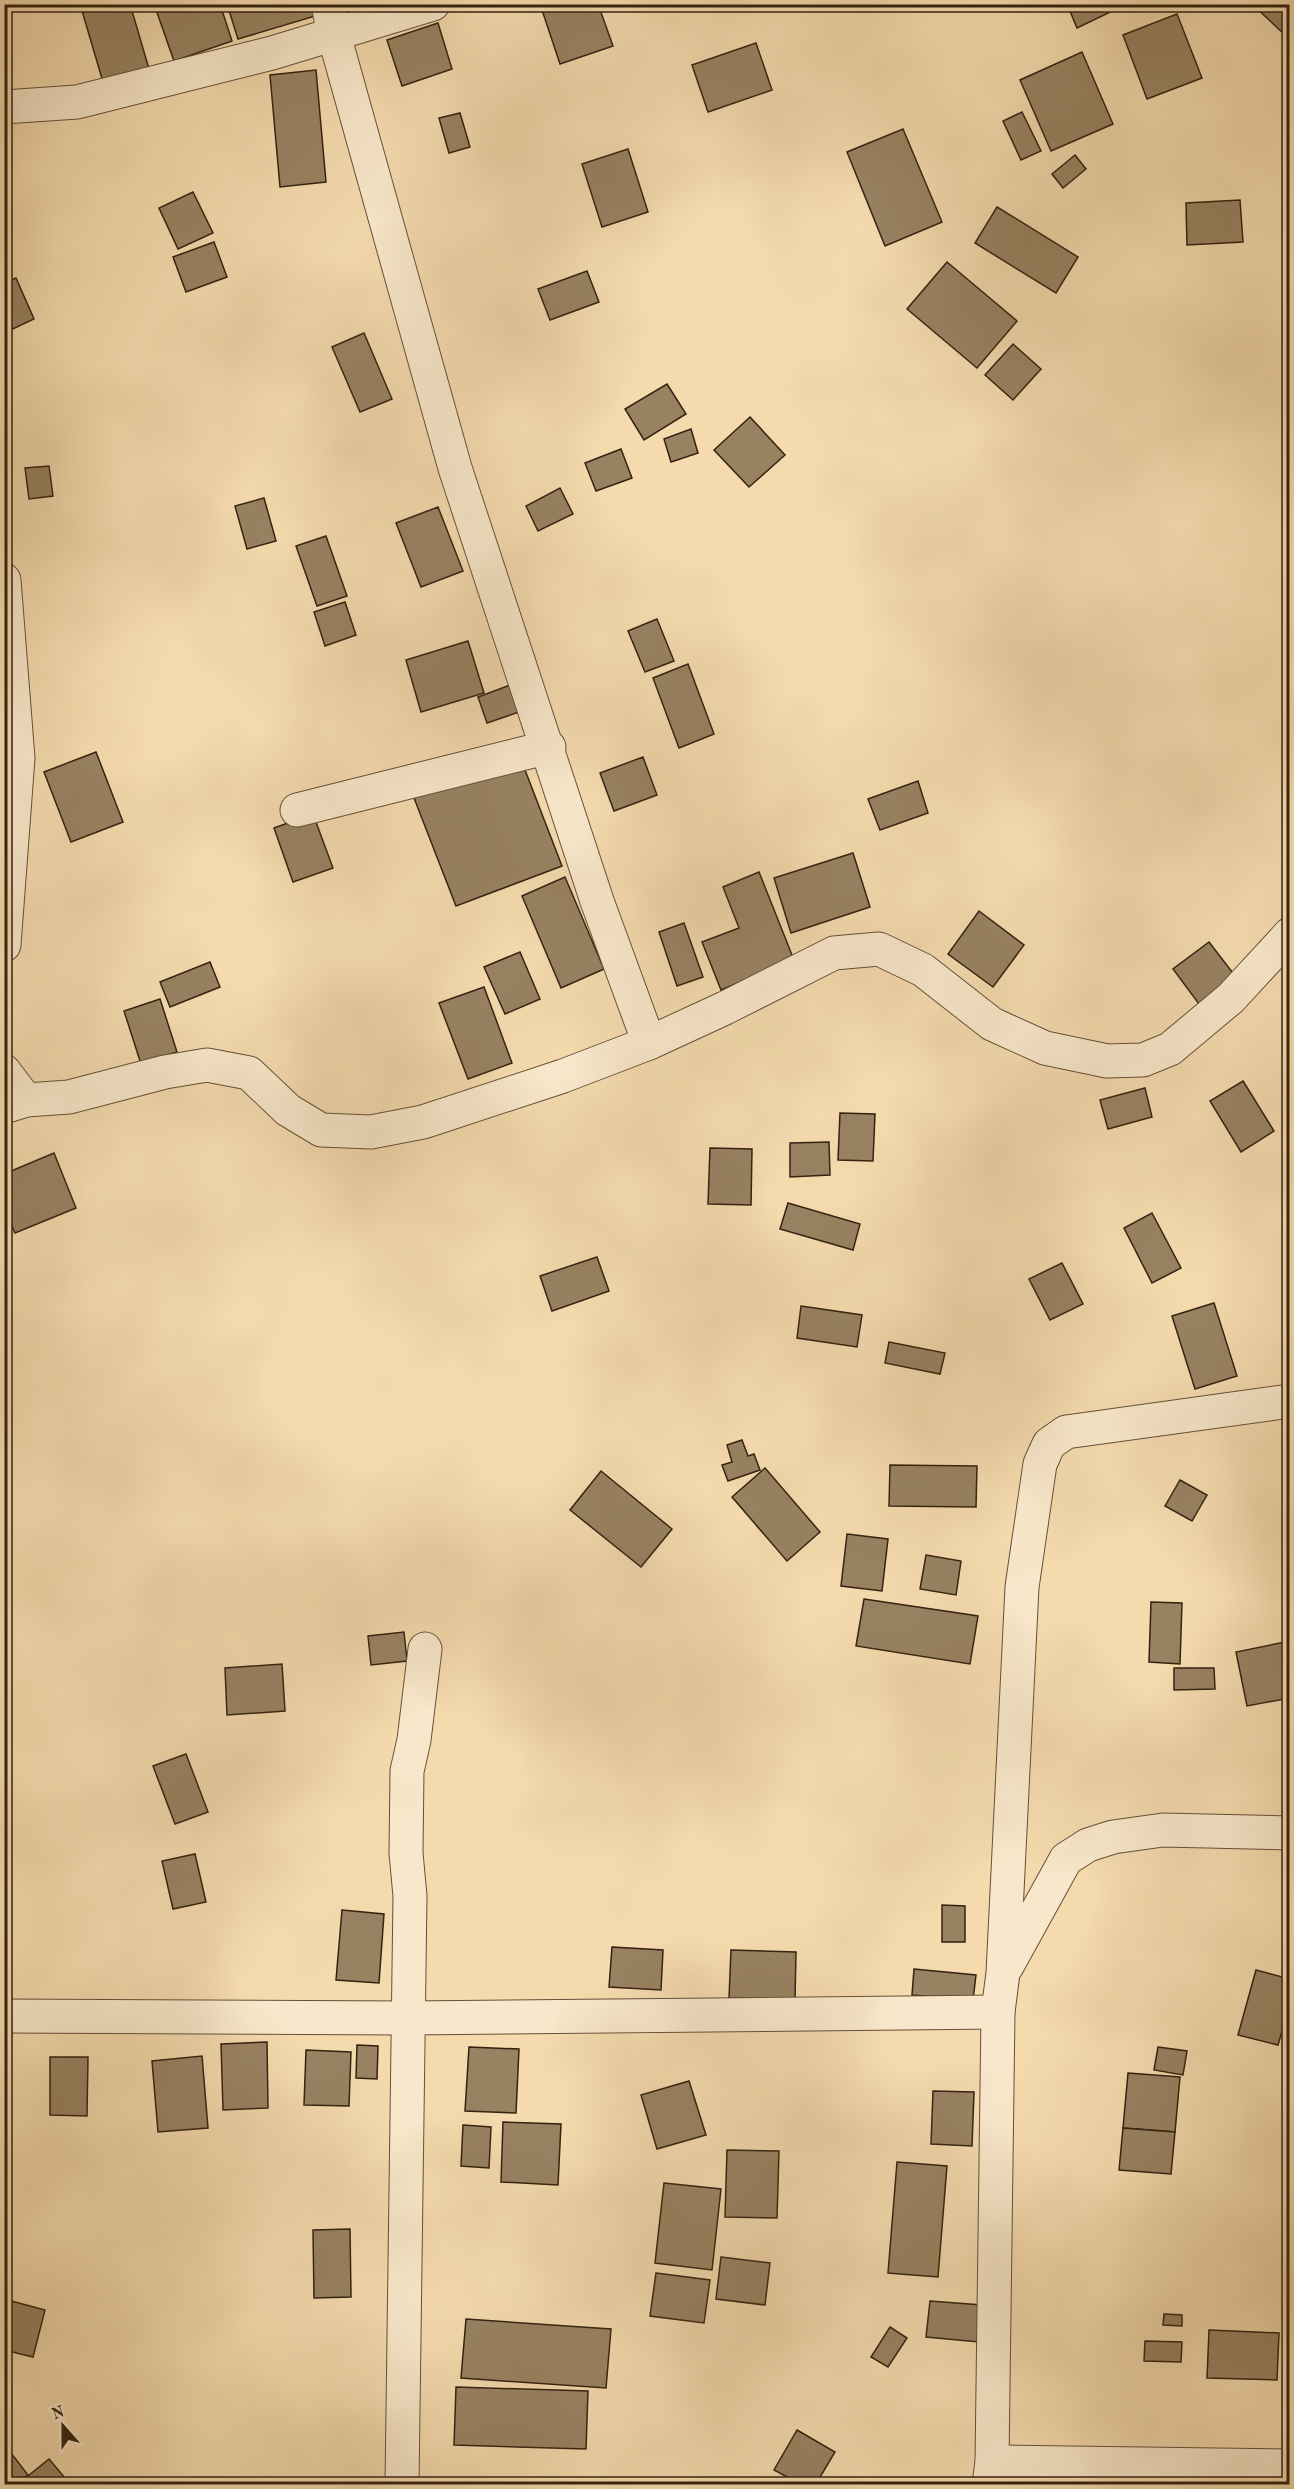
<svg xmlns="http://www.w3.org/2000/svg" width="1294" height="2489" font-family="'Old Standard TT',serif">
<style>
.building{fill:#988262;stroke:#342211;stroke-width:1.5}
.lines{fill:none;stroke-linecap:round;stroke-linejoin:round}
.minor-casing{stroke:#645038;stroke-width:35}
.minor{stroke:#f8e7ca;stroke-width:33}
</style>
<rect width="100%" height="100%" fill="#f4daad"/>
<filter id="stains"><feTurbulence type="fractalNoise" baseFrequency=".00333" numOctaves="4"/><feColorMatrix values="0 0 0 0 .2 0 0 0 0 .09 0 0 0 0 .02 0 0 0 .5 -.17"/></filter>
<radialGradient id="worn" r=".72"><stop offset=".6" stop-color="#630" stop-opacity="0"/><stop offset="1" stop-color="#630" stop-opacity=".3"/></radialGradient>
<g class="building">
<polygon points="80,4 130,4 149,69 103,82"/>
<polygon points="154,4 220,4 232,41 174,61"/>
<polygon points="227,4 323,4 325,13 238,39"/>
<polygon points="540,4 598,4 613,46 560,64"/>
<polygon points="1067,4 1125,4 1125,5 1077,28"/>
<polygon points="1252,4 1290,4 1290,30 1285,35"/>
<polygon points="1177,14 1202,78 1147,99 1123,35"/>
<polygon points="438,23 452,69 402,86 387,40"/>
<polygon points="1290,40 1290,52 1284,47"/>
<polygon points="756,43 772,90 708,112 692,65"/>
<polygon points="1082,52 1113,124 1051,151 1020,80"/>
<polygon points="316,70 326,182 280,187 270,75"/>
<polygon points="1022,112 1041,151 1021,160 1003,121"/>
<polygon points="460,113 470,147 449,153 439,118"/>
<polygon points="903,129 942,222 885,246 847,152"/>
<polygon points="628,149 648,212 602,227 582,164"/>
<polygon points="1075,155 1086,169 1063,188 1052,174"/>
<polygon points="193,192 213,233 178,249 159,208"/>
<polygon points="1240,200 1243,242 1187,245 1186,203"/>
<polygon points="997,207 1078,257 1056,293 975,243"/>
<polygon points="4,212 12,228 4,232"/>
<polygon points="214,242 227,277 186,292 173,257"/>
<polygon points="947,262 1017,321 977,368 907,309"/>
<polygon points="587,271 599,302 550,320 538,289"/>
<polygon points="16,278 34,319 4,333 4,283"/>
<polygon points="364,333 392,399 360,412 332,347"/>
<polygon points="1013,344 1041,369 1013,400 985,375"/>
<polygon points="667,384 686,414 644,440 625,409"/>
<polygon points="750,417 785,455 749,487 714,450"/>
<polygon points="691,429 698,453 671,462 664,439"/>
<polygon points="621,449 632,478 596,491 585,463"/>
<polygon points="49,466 53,496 29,499 25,468"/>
<polygon points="560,488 573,514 538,531 526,506"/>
<polygon points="264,498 276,541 247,549 235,506"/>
<polygon points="438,507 463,571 421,587 396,523"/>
<polygon points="326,536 347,596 317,606 296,546"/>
<polygon points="345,602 356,635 325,646 314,612"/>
<polygon points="657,619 674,661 645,672 628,631"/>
<polygon points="468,641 484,693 421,712 406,660"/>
<polygon points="688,664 714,734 679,748 653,678"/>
<polygon points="513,684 522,711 487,723 478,697"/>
<polygon points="96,752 123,822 71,842 44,772"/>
<polygon points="520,757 562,866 456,906 414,798"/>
<polygon points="643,757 657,795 614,811 600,773"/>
<polygon points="918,781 928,813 880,830 868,799"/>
<polygon points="313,814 333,868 293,882 274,828"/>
<polygon points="853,853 870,907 791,933 774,878"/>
<polygon points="759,872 794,960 721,990 702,942 739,928 723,887"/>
<polygon points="565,877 604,969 561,988 522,896"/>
<polygon points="979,911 1024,945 993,987 948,954"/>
<polygon points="684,923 703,977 677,986 659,932"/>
<polygon points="1209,942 1236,977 1199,1004 1173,969"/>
<polygon points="520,952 540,999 505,1014 484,967"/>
<polygon points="210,962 220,987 170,1007 160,982"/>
<polygon points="484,987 512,1063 468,1079 439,1003"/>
<polygon points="160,999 177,1052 141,1064 124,1011"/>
<polygon points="1243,1081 1274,1131 1241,1152 1210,1101"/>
<polygon points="1145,1088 1152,1117 1108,1129 1100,1100"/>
<polygon points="840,1113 875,1114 873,1161 838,1160"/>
<polygon points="829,1142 830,1175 790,1177 790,1143"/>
<polygon points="710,1148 752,1149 751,1205 708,1204"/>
<polygon points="54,1153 76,1208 15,1233 4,1208 4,1174"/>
<polygon points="788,1203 860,1224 853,1250 780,1229"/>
<polygon points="1152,1213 1181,1268 1152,1283 1124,1228"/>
<polygon points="597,1257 609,1291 552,1311 540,1276"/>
<polygon points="1062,1263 1083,1304 1050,1320 1029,1279"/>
<polygon points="1214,1303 1237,1376 1195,1389 1172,1316"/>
<polygon points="801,1306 862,1315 857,1347 797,1338"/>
<polygon points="889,1342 945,1353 940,1374 885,1363"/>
<polygon points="742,1440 748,1456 754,1454 760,1470 728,1481 722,1465 732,1462 727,1445"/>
<polygon points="890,1465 977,1466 976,1507 889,1506"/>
<polygon points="765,1468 820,1532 787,1561 732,1497"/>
<polygon points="601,1471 672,1529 641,1567 570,1510"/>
<polygon points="1180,1480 1207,1495 1192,1521 1165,1506"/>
<polygon points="847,1534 888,1539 882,1591 841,1586"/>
<polygon points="926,1555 961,1561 956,1595 920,1589"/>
<polygon points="864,1599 978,1616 970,1664 856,1646"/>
<polygon points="1151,1602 1182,1603 1180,1664 1149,1662"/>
<polygon points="404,1632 407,1661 371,1665 368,1636"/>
<polygon points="1290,1641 1290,1698 1247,1706 1236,1652"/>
<polygon points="282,1664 285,1711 227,1715 225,1668"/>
<polygon points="1174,1668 1214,1668 1215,1689 1174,1690"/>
<polygon points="186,1754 208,1812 175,1824 153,1766"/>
<polygon points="195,1854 206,1902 173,1909 162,1861"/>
<polygon points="942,1905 965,1906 965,1942 942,1942"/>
<polygon points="342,1910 384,1914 379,1983 336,1980"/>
<polygon points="612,1947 663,1950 661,1990 609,1987"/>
<polygon points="731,1950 796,1952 795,2000 729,1998"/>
<polygon points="914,1969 976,1975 973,2000 912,1995"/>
<polygon points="1256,1970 1290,1979 1290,2004 1278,2045 1238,2035"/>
<polygon points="267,2042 268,2108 223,2110 221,2044"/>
<polygon points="357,2045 378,2046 377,2079 356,2078"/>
<polygon points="469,2047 519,2049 516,2113 465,2111"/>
<polygon points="1158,2047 1187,2051 1183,2075 1154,2070"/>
<polygon points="306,2050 351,2052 349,2106 304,2105"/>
<polygon points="202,2056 208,2128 158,2132 152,2061"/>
<polygon points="50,2057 88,2057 87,2116 50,2115"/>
<polygon points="1128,2073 1180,2077 1175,2132 1123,2128"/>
<polygon points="689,2081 706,2135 657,2149 641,2095"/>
<polygon points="933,2091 974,2092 972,2146 931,2144"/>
<polygon points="503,2122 561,2124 558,2185 501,2182"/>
<polygon points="463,2125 491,2127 489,2168 461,2166"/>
<polygon points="1123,2128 1175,2132 1171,2174 1119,2170"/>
<polygon points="727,2150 779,2151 777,2218 725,2217"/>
<polygon points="897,2162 947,2166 938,2277 888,2273"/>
<polygon points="664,2183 721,2189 712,2270 655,2263"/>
<polygon points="350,2229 351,2297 314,2298 313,2230"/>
<polygon points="721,2257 770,2263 765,2305 716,2299"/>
<polygon points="656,2273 710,2280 704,2323 650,2316"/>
<polygon points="4,2299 45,2310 33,2357 4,2350"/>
<polygon points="930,2301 982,2305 979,2342 926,2337"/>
<polygon points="1164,2314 1182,2315 1182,2326 1163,2325"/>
<polygon points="466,2319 611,2329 606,2388 461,2378"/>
<polygon points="890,2327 907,2338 888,2367 871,2357"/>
<polygon points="1209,2330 1279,2333 1277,2380 1207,2378"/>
<polygon points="1145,2341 1182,2342 1181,2362 1144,2361"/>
<polygon points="456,2387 588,2391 586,2449 454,2445"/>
<polygon points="797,2430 835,2452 816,2484 800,2484 774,2470"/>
<polygon points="4,2444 28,2475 15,2484 4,2484"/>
<polygon points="49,2459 70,2484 18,2484"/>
<polygon points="246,2481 266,2484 245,2484"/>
</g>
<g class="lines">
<g class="minor-casing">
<g id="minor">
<polyline points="328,4 334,35 455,468 597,901 649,1043"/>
<polyline points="4,107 77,102 272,53 433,4"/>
<polyline points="4,580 18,758 4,945"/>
<polyline points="297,810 549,747"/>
<polyline points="4,1071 26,1100"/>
<polyline points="4,1107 26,1100 69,1097 165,1072 207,1065 249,1073 288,1110 321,1130 371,1132 423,1122 563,1076 649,1043 725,1008 834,953 879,949 923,970 992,1024 1045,1048 1107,1061 1143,1060 1170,1049 1231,998 1290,934"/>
<polyline points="1007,1966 1066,1859 1088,1845 1113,1837 1163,1830 1290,1833"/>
<polyline points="4,2016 407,2018 998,2012"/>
<polyline points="992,2462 1290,2466"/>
<polyline points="402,2484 410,1896 406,1853 407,1771 414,1740 425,1649"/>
<polyline points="989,2484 992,2462 998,2012 1003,1973 1022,1587 1040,1464 1049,1444 1066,1432 1290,1401"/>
</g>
</g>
<use href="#minor" class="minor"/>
</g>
<rect width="1294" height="2489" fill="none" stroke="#f4daad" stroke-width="24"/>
<rect x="6" y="6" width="1282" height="2477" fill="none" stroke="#342211" stroke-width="3"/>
<rect x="12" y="12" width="1270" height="2465" fill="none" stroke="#342211" stroke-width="1.5"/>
<g transform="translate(63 2426) rotate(339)" stroke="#f8e7ca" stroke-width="4.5" paint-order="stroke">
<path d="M0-4.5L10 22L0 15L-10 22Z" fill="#342211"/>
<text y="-9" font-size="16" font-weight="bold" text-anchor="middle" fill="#342211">N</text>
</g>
<rect width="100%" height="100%" filter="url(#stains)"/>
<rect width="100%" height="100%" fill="url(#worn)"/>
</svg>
